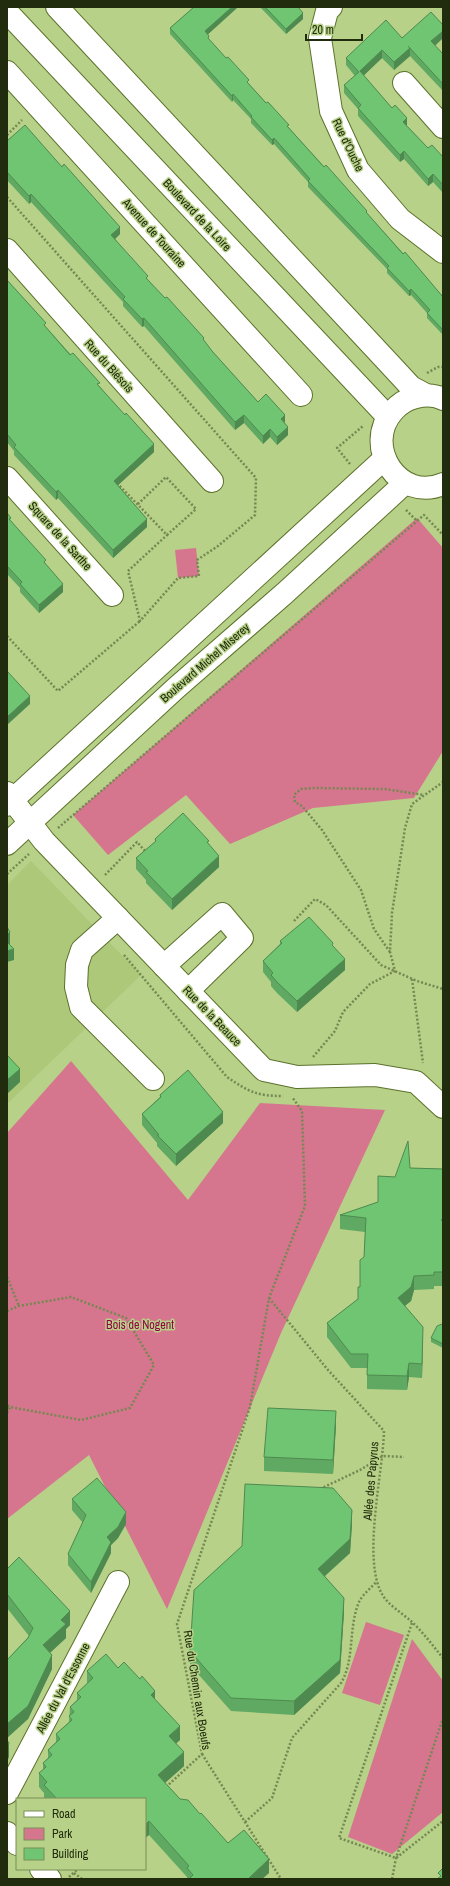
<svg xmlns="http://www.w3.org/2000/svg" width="450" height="1886" font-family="'Archivo Narrow',sans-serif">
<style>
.built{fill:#acc878}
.green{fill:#d6758e}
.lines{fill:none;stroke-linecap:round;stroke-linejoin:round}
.minor-casing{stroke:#5c722c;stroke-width:24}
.path{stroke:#758852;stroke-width:2.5;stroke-dasharray:2 2;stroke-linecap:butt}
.minor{stroke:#fff;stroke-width:22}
.wall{fill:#60a962}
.shaded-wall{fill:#4e8a50}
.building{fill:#70c572;stroke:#4e8a50}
.labels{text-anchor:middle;stroke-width:3;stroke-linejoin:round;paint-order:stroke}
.street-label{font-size:12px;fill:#212b0d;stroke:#b7d188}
.park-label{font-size:12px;fill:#940043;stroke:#b7d188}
</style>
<rect width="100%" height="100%" fill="#b7d188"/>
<polygon class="built" points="31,861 141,975 7,1104 7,885"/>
<g class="green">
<polygon points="417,518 443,548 443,751 414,798 313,808 230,844 186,795 108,855 73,815"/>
<polygon points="196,548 199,576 178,578 175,550"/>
<polygon points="71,1061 188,1200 260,1103 385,1110 281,1333 167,1609 89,1455 7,1519 7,1133"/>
<polygon points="366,1622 404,1635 380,1705 342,1693"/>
<polygon points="412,1639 443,1681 443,1812 392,1854 348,1837"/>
</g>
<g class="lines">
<g class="minor-casing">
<g id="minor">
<polyline points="57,7 385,359 411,387 426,395"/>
<polyline points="331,7 327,11 320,38 331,111 358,170 400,219 443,252"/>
<polyline points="7,12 388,417"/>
<polyline points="7,72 301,395"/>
<polyline points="404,83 443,127"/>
<polyline points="7,250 212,481"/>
<path d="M443,399c-8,-4 -18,-4 -27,-2 -9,2 -17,7 -23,14 -31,35 6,92 50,73"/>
<polyline points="7,478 112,595"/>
<polyline points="7,793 44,841 264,1070 297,1077 375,1075 416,1082 443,1107"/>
<polyline points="7,805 384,459"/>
<polyline points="7,844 176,688 285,593 405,483"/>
<polyline points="118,918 82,950 77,965 76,987 81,1007 153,1079"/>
<polyline points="164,966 222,914 242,938 188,991"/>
<polyline points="7,1793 118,1582"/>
<polyline points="7,1833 17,1844"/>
<polyline points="41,1869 50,1879"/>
</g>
</g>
<g class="path">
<polyline points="7,135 22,120"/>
<polyline points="7,197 256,478 255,515 218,546 197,560 199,576 178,578 140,621 128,571 167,535"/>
<polyline points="427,373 438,367 443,367"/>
<polyline points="350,464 337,448 363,426"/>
<polyline points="117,483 167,535 196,509 166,477 137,505"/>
<polyline points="406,510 417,521 424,515 443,535"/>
<polyline points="7,636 58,691 140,621"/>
<polyline points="58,828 417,521"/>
<polyline points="7,874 29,854"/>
<polyline points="105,875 137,842 146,852"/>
<polyline points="294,921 315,899 326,905 381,965 417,981 443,989"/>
<polyline points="390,952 374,929 361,890 322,830 302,806 295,802 294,795 301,789 314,788 385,789 424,795"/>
<path d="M124,955l103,122c22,15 30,19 56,19"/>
<polyline points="412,979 423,1063"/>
<polyline points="313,1057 335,1031 343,1012 370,984 395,971 390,952 392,913 405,828 412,804 443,782"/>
<polyline points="7,1277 19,1306"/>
<path d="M269,1298l59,72 56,61c-1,42 -22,128 -2,163 4,9 21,20 29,27 12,11 22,25 32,37"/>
<polyline points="7,1311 19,1306 71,1297 126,1318 154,1365 130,1408 81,1420 10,1407 7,1405"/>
<polyline points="7,1413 10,1407"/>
<polyline points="320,1489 360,1470 383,1456 404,1457"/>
<polyline points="412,1623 339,1838 396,1858 443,1821"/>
<polyline points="202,1754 281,1879"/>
<polyline points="166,1787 202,1754 177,1624 250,1407 269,1298 305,1206 302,1111 292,1097"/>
<path d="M245,1822l27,-24 20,-60 49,-55c14,-23 7,-55 18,-81 3,-7 13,-15 18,-21"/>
<polyline points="74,1873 82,1879"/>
<polyline points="69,1877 78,1869"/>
<polyline points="392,1879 396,1858 443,1718"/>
</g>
<use href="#minor" class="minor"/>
</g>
<g class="wall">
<polygon points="194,7 238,7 208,34 209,40 289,128 443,297 443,335 427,318 427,313 411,295 409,296 387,273 387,269 308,187 308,182 274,144 272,145 251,123 251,119 233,100 232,102 170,34 170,28"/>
<polygon points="260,7 298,7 303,19 286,34"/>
<polygon points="443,25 443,38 435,46 443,54 443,91 410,56 394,70 382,58 363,76 407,126 428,148 443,157 443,193 433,182 428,186 404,159 400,162 358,116 358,109 344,93 344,85 355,76 346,65 346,58 402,38"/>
<polygon points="7,141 120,234 115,239 148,280 258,402 285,423 288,435 277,445 270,437 263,444 244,423 235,430 144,326 142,327 123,306 123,302 31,202 29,204 7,180"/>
<polygon points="7,280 46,327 100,387 154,452 118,485 147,527 113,558 58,498 56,500 14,455 14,451 7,442"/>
<polygon points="7,513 11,521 46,565 63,592 39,613 20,592 20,588 7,574"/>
<polygon points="155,839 209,844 219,867 172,910 146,883 146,880 136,869 136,858 155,842"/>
<polygon points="280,941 333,947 345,970 297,1012 277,993 271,986 271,982 263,972 263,961 280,944"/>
<polygon points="160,1095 223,1123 176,1166 157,1146 157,1143 142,1125 142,1114 160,1097"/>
<polygon points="410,1168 443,1169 443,1286 434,1286 434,1289 414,1290 411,1301 405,1306 423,1341 422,1378 409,1377 407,1390 367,1389 367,1368 351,1368 327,1337 327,1323 358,1299 364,1257 365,1232 340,1229 340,1215 378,1202 378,1176 395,1177"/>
<polygon points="443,1324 443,1348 431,1342 431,1338"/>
<polygon points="336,1425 333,1474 264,1471 264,1457"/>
<polygon points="72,1499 126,1524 118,1538 111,1545 111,1553 91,1593 68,1565 68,1554 83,1523 72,1510"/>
<polygon points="352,1524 350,1553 325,1576 344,1612 340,1673 294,1715 231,1711 190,1665 190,1651"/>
<polygon points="7,1569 70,1625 66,1629 66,1638 50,1653 52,1669 28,1719 7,1738 7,1660 29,1636 7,1608"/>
<polygon points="118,1668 155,1700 180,1740 176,1743 184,1766 165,1783 180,1799 228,1843 269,1873 262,1879 187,1879 187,1877 149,1835 145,1838 145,1799 45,1799 44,1798 44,1793 39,1787 39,1773 43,1770 43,1763 48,1758 48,1750 56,1742 56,1734 69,1722 70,1707 77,1700 77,1693 87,1684 87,1671"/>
</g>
<g class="shaded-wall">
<polygon points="232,7 238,7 205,37 205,31"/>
<polygon points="303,13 303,19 286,34 286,29"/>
<polygon points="443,31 443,38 431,49 431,41"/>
<polygon points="410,48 410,56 394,70 394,62"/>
<polygon points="382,50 382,58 360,79 360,71"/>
<polygon points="233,94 233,100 232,102 232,96"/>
<polygon points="407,118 407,126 403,129 403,122"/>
<polygon points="274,138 274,144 272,145 272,140"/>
<polygon points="404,151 404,159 400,162 400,155"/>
<polygon points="433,174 433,182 428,186 428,179"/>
<polygon points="31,194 31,202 29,204 29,196"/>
<polygon points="120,227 120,234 111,243 111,235"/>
<polygon points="411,289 411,295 409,296 409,291"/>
<polygon points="144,318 144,326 142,327 142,319"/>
<polygon points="244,415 244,423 235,430 235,422"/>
<polygon points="285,415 285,423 281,419"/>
<polygon points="288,427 288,435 277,445 277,437"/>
<polygon points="270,429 270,437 263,444 263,436"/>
<polygon points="154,444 154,452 114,489 114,481"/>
<polygon points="58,490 58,498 56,500 56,492"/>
<polygon points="147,519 147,527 113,558 113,550"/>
<polygon points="63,584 63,592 39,613 39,605"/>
<polygon points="30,696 30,704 7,725 7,717"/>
<polygon points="219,856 219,867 172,910 172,899"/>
<polygon points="10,932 10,944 7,946 7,935"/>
<polygon points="14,949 14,960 7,962 7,951"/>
<polygon points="345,959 345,970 297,1012 297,1001"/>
<polygon points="20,1069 20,1082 7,1094 7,1080"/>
<polygon points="223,1112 223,1123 176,1166 176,1154"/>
<polygon points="414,1276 414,1290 411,1301 398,1311 398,1298"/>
<polygon points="423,1327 423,1341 422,1378 422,1364"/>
<polygon points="409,1363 409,1377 407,1390 407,1376"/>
<polygon points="336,1411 336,1425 333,1474 333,1460"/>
<polygon points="352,1510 352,1524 350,1553 318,1582 318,1569"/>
<polygon points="126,1512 126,1524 118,1538 111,1545 111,1553 91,1593 91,1582 107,1537"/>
<polygon points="344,1598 344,1612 340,1673 294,1715 294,1701"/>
<polygon points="70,1611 70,1625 66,1629 66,1638 43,1659 43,1645 61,1620"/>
<polygon points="52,1655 52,1669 28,1719 7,1738 7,1724"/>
<polygon points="155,1691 155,1705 151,1695"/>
<polygon points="180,1726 180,1740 169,1750 169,1736"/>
<polygon points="9,1743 9,1757 7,1762 7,1748"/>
<polygon points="184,1752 184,1766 158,1789 158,1775"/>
<polygon points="149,1821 149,1835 145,1838 145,1825"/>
<polygon points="269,1859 269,1873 262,1879 248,1879"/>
</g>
<g class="building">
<polygon points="194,7 232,7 205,31 209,36 208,38 226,58 228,57 239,69 249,80 247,82 266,103 268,102 289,125 287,126 324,167 326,165 367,211 366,212 403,254 405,252 443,297 443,330 427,313 430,310 411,289 409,291 387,268 389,266 308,181 310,179 274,138 272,140 251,117 252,116 233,94 232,96 170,28"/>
<polygon points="265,7 298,7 303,13 286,29"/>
<polygon points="431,12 443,25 443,31 431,41 443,54 443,84 408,46 410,48 394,62 382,50 360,71 392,108 395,105 407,118 403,122 428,148 432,145 443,157 443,185 433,174 428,179 404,151 400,155 358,108 361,105 344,85 359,72 346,58 386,20 402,38"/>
<polygon points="25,125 62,167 64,164 120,227 111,235 148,276 146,278 165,298 167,297 204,338 203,339 212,351 258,402 266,394 285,415 281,419 288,427 277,437 270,429 263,436 244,415 235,422 144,318 142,319 123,299 125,297 31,194 29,196 7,172 7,141"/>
<polygon points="7,280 46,323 44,325 70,355 73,353 100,383 97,384 125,415 126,413 154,444 114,481 147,519 113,550 58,490 56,492 14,447 16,445 7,434"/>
<polygon points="7,513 11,518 9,519 46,560 44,562 63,584 39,605 20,584 22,582 7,566"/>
<polygon points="7,671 30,696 7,717"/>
<polygon points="183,813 209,841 207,842 219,856 172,899 146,872 148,871 136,858 156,841 155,839"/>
<polygon points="309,917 333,943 332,945 345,959 297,1001 277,982 271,975 273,973 263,961 282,943 280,941"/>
<polygon points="7,927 10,932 7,935"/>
<polygon points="7,942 14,949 7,951"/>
<polygon points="7,1055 20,1069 7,1080"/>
<polygon points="188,1070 223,1112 176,1154 157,1135 159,1135 142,1114 161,1097 160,1095"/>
<polygon points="408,1141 410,1168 443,1169 443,1219 441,1220 443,1220 443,1272 434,1272 434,1275 414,1276 411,1287 398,1298 423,1327 422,1364 409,1363 407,1376 367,1375 368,1354 351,1354 327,1323 358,1299 358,1287 360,1287 360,1260 364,1257 366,1218 340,1215 378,1202 378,1176 395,1177"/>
<polygon points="442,1324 443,1324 443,1344 431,1338 437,1326"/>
<polygon points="268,1408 336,1411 333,1460 264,1457"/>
<polygon points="97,1478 126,1512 118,1527 107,1537 111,1542 91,1582 68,1554 86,1515 72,1499"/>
<polygon points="245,1484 333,1488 352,1510 350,1539 318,1569 344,1598 340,1660 294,1701 231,1698 190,1651 194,1590 242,1546"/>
<polygon points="19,1557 70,1611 61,1620 66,1624 43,1645 52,1655 28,1706 7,1724 7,1660 28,1638 33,1628 7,1594 7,1569"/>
<polygon points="106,1654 118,1668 124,1662 140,1679 142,1676 155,1691 151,1695 180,1726 169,1736 184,1752 158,1775 180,1799 188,1800 200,1814 201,1813 228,1843 244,1830 269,1859 248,1879 189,1879 193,1875 187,1868 189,1866 149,1821 145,1825 145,1799 57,1799 44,1785 47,1782 39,1773 46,1767 43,1763 52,1755 48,1750 60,1739 56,1734 72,1720 69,1716 74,1712 70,1707 81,1697 77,1693 93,1678 87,1671"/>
<polygon points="7,1740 9,1743 7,1748"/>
<polygon points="443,1868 443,1879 437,1879 441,1876 438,1873"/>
</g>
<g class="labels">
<g class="street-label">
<text transform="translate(348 145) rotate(64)" y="4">Rue d'Ouche</text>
<text transform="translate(197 215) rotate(47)" y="4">Boulevard de la Loire</text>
<text transform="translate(154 233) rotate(48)" y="4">Avenue de Touraine</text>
<text transform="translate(109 366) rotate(48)" y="4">Rue du Blésois</text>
<text transform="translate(60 536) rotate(48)" y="4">Square de la Sarthe</text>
<text transform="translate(205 663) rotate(-41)" y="4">Boulevard Michel Miserey</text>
<text transform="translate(212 1016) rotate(46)" y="4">Rue de la Beauce</text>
<text transform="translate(371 1481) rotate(-85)" y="4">Allée des Papyrus</text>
<text transform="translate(63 1688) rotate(-62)" y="4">Allée du Val d'Essonne</text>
<text transform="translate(197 1690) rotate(81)" y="4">Rue du Chemin aux Boeufs</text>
</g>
<g class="park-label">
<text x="140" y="1329">Bois de Nogent</text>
</g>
</g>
<rect width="450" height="1886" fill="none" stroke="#212b0d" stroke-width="16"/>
<rect x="16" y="1798" width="130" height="72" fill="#b7d188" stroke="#7b8f57"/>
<rect x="24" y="1811" width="20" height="6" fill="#ffffff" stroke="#7b8f57"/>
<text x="52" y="1818" font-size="12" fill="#212b0d">Road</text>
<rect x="24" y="1828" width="20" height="12" fill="#d6758e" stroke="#7b8f57"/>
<text x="52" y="1838" font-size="12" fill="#212b0d">Park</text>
<rect x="24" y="1848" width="20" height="12" fill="#70c572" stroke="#7b8f57"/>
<text x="52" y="1858" font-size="12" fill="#212b0d">Building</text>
<path d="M306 34v6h56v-6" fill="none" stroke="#212b0d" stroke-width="2"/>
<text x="312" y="34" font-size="12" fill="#212b0d" stroke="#b7d188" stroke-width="3" paint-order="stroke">20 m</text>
</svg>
